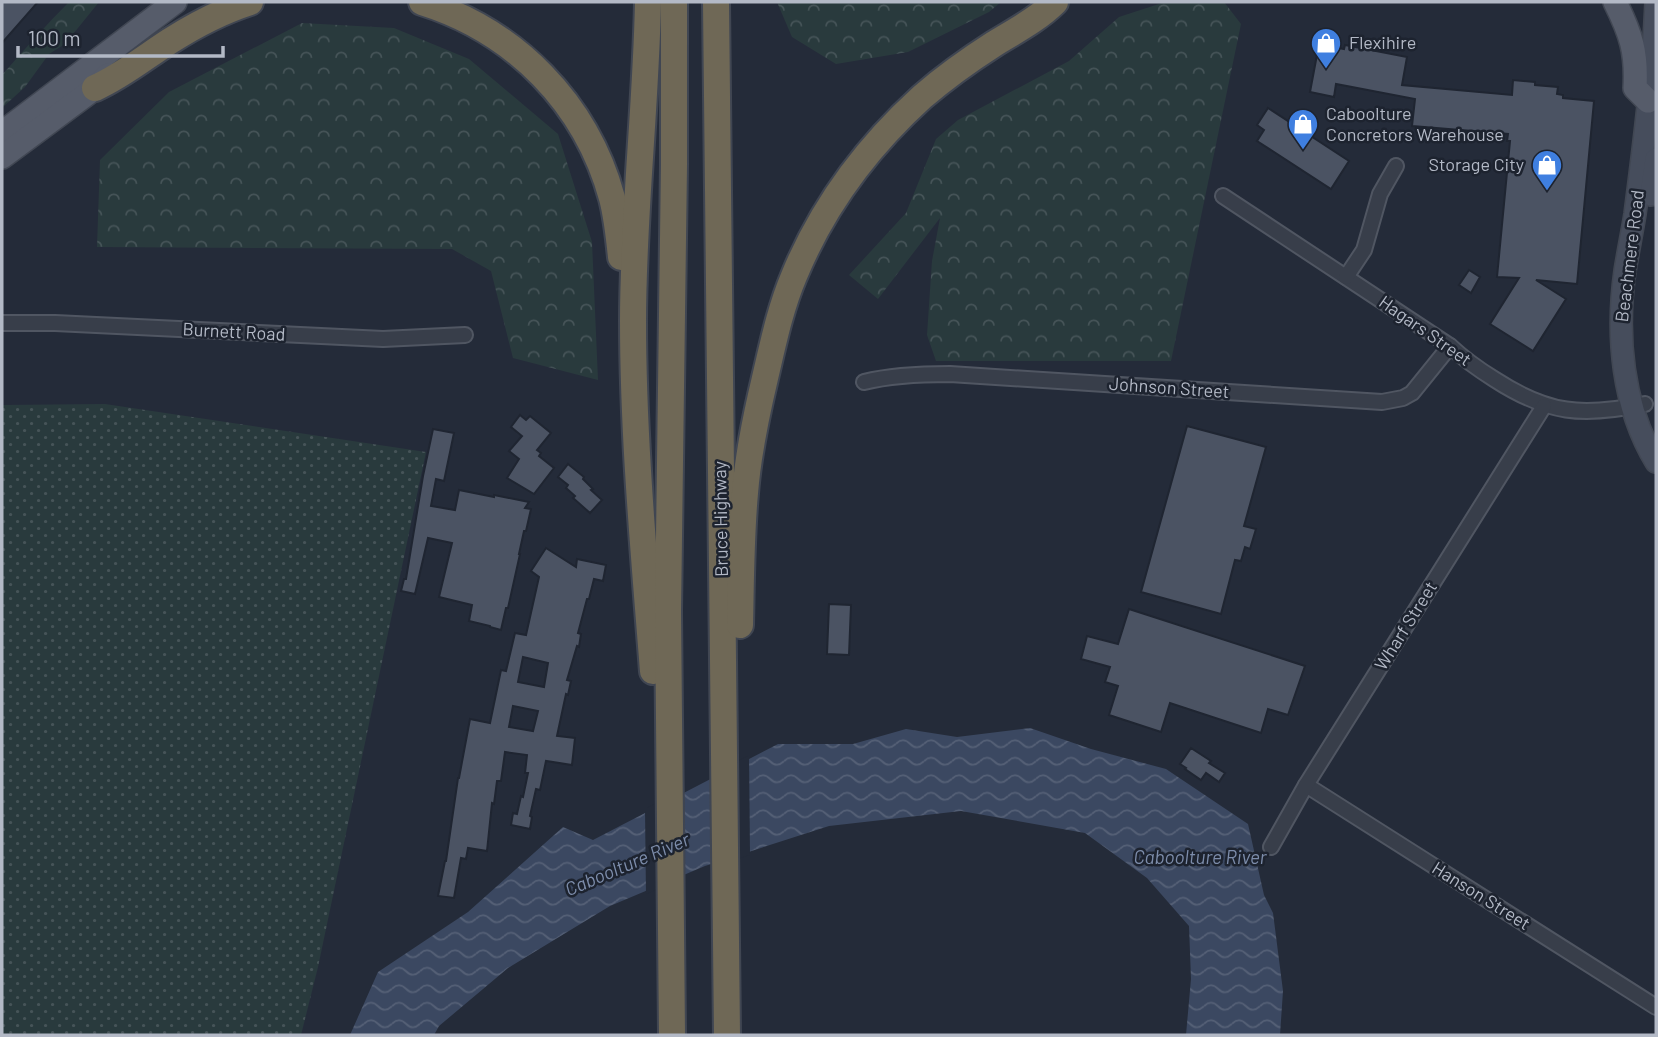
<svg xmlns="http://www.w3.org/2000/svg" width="1658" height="1037" font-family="Barlow,sans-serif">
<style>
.grass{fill:url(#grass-dots)}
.forest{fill:url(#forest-crowns)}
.water{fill:url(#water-waves)}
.pier{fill:#242b39}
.building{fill:#4b5363;stroke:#1f2531;stroke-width:2;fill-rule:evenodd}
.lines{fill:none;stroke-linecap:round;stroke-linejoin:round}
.minor-casing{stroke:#505662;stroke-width:18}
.secondary-casing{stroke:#414753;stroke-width:24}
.primary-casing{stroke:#414753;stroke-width:26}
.motorway-casing{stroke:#404652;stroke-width:30}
.minor{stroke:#383e4a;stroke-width:14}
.secondary{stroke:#464d5c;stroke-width:21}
.primary{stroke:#565c6a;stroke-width:23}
.motorway{stroke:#6f6856;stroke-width:26}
.labels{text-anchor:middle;stroke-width:5;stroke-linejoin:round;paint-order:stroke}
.poi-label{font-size:18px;fill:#b3b9c6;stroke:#1d232f;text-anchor:start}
.street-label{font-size:18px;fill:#b3b9c6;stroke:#1d232f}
.water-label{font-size:19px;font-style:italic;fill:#7d8dab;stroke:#1d232f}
</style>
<defs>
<pattern id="grass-dots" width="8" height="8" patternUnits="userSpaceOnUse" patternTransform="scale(1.75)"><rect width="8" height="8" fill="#293a3d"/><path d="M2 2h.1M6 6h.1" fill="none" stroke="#465458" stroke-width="1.8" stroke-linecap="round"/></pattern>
<pattern id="forest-crowns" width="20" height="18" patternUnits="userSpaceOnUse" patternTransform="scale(1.75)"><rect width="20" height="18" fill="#293a3d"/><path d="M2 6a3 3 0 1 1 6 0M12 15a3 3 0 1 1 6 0" fill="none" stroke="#465458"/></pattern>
<pattern id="water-waves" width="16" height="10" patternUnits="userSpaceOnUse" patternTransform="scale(1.75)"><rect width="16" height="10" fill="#3b4861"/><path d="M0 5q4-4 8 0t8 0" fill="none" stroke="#556076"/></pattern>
</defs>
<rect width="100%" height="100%" fill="#242b39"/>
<polygon class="grass" points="105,404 426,452 318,967 301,1035 2,1035 2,405"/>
<g class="forest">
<path d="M69,2h30l-34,42 -16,10 -24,33 -23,21v-33c22,-25 44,-50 67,-73z"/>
<polygon points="777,2 1001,2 989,12 908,52 836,64 792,37"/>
<polygon points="1165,2 1224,2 1241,24 1171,361 936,361 927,335 932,261 940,218 878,299 849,275 906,213 936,139 958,120 1069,61 1119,17"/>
<polygon points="302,23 394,28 469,59 558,134 592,242 598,380 513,358 491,271 452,249 97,247 100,160 169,92"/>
</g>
<polygon class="water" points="1030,728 1091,749 1166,769 1248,824 1264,895 1273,913 1283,991 1280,1035 1186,1035 1191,979 1189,926 1147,878 1085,833 961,811 829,826 705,866 610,906 508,968 439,1026 434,1035 350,1035 378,972 468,912 563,827 593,840 778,744 853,744 906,729 957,737"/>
<g class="pier">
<polygon points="749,755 750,855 712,867 711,775"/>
<polygon points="684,789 685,878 646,894 645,809"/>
</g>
<g class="building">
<polygon points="2,2 38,2 2,43"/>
<polygon points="1319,44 1344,49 1345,45 1407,57 1402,85 1512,95 1513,80 1535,82 1535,85 1558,87 1557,94 1563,95 1563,98 1594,101 1577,284 1536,280 1566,299 1533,351 1490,324 1519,278 1497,277 1510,141 1507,141 1508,134 1412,126 1415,99 1336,84 1334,97 1310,92"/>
<polygon points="1268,108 1349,161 1331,189 1257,141 1264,130 1257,125"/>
<polygon points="1469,270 1480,277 1471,293 1459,285"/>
<polygon points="520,415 526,420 530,416 551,433 537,450 541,453 539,456 554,468 534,494 507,478 519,459 509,451 522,436 511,427"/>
<polygon points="1187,426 1266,447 1244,526 1256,529 1250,549 1245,547 1241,561 1235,560 1221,614 1141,592"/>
<polygon points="433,429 454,433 444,481 436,479 431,506 455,510 459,490 494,497 494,495 529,502 525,508 531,509 526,531 524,531 519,554 520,554 508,608 506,608 501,630 490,627 490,626 469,621 472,605 439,597 452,543 428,538 415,594 401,591 404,579 406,579 423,476"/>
<polygon points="568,464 584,477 583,479 593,489 591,490 602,500 590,513 573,498 575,496 566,488 568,485 558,477"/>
<path d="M546,548l30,19 1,-8 29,6 -3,16 -9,-2 -5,20h-2l-9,34 3,1 -2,13 -2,-1 -10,34 4,1 -3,14 -2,-1 -9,42 18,2 -3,27 -26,-4 -6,29 -4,-1 -6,27 2,1 -2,12 -19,-4 2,-12 4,1 4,-18 2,1 5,-24h-3l2,-18 -22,-3 -4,29h-4l-3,23 -2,-1 -5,48 -19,-3 -2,11 -5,-1 -7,40 -16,-2 7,-35h1l12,-83h1l11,-59 20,4 11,-53 5,1 9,-38 11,2 13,-58 -8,-6zM523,657l25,6 -4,24 -26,-5zM513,706l25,5 -5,20 -24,-4z"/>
<polygon points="829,604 851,605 849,655 827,654"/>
<polygon points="1129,609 1305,666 1288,715 1268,709 1261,733 1170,703 1161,732 1109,715 1118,686 1105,682 1110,667 1081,659 1087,636 1118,644"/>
<polygon points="1191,748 1211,761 1209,763 1225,773 1219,782 1206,773 1201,780 1185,769 1186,768 1180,764"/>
</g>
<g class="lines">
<g class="minor-casing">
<g id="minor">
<path d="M1223,196l227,150c14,13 28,23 44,33 54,35 88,38 151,25"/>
<polyline points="1346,277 1364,250 1380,194 1396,166"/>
<polyline points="2,323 55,323 383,339 465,335"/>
<path d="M864,382c28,-7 57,-8 86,-8l432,28 21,-4 9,-5 38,-47"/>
<polyline points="1306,785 1656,1007"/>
<polyline points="1271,847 1306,785 1544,406"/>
</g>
</g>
<g class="secondary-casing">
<g id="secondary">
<path d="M1656,2c-3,71 -12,142 -21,212 -3,19 -7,38 -10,57 -9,64 -3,135 31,191"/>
<polyline points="1651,195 1656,159"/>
</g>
</g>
<g class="primary-casing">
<g id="primary">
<path d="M1615,2c16,32 22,50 20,86l13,13"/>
<polyline points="2,133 175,2"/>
<polyline points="2,157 95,88 108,75"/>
</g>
</g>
<g class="motorway-casing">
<g id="motorway">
<path d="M422,2c93,29 164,101 190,196 5,19 7,39 9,59"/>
<path d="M648,2c-2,106 -15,212 -15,319 0,117 11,234 20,350"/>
<polyline points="716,2 727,1035"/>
<path d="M95,88c27,-12 50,-31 75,-47 25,-16 52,-30 80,-39"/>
<path d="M740,625c1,-44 1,-89 5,-132 3,-39 11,-77 20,-115 8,-34 15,-69 29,-102 28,-68 73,-129 128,-179 22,-19 47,-37 72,-53 21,-13 44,-25 61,-42"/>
<polyline points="672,1035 668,612 674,164 674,2"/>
</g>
</g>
<use href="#minor" class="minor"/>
<use href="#secondary" class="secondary"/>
<use href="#primary" class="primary"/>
<use href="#motorway" class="motorway"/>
</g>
<defs>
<g id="shop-pin" transform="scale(1.575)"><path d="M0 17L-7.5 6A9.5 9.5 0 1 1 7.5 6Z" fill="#3f7fe0" stroke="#1d232f"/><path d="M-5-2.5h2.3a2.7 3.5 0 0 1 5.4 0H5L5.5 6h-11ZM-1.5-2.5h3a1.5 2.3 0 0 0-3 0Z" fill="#fff"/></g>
</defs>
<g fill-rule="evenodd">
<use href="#shop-pin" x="1326" y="43"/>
<use href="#shop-pin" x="1303" y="124"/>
<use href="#shop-pin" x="1547" y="165"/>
</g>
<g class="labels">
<g class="poi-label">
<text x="1349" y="49">Flexihire</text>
<text x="1326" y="120">Caboolture<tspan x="1326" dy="21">Concretors Warehouse</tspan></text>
<text x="1524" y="171" text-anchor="end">Storage City</text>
</g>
<g class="street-label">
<text transform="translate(1630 256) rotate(-83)" y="6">Beachmere Road</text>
<text transform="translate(1425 331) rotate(35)" y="6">Hagars Street</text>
<text transform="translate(234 332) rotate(3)" y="6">Burnett Road</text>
<text transform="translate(1169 388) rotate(4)" y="6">Johnson Street</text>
<text transform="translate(721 519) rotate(-91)" y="6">Bruce Highway</text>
<text transform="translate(1406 626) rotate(-58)" y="6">Wharf Street</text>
<text transform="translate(1481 896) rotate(32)" y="6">Hanson Street</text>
</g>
<g class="water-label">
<text x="1200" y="864">Caboolture River</text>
<text transform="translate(627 864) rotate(-23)" y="7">Caboolture River</text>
</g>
</g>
<rect width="1658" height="1037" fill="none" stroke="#b3b9c6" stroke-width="7"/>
<path d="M18 46v10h205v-10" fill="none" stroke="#b3b9c6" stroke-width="3.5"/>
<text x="28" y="46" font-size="21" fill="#b3b9c6" stroke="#1d232f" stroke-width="5" paint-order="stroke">100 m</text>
</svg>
